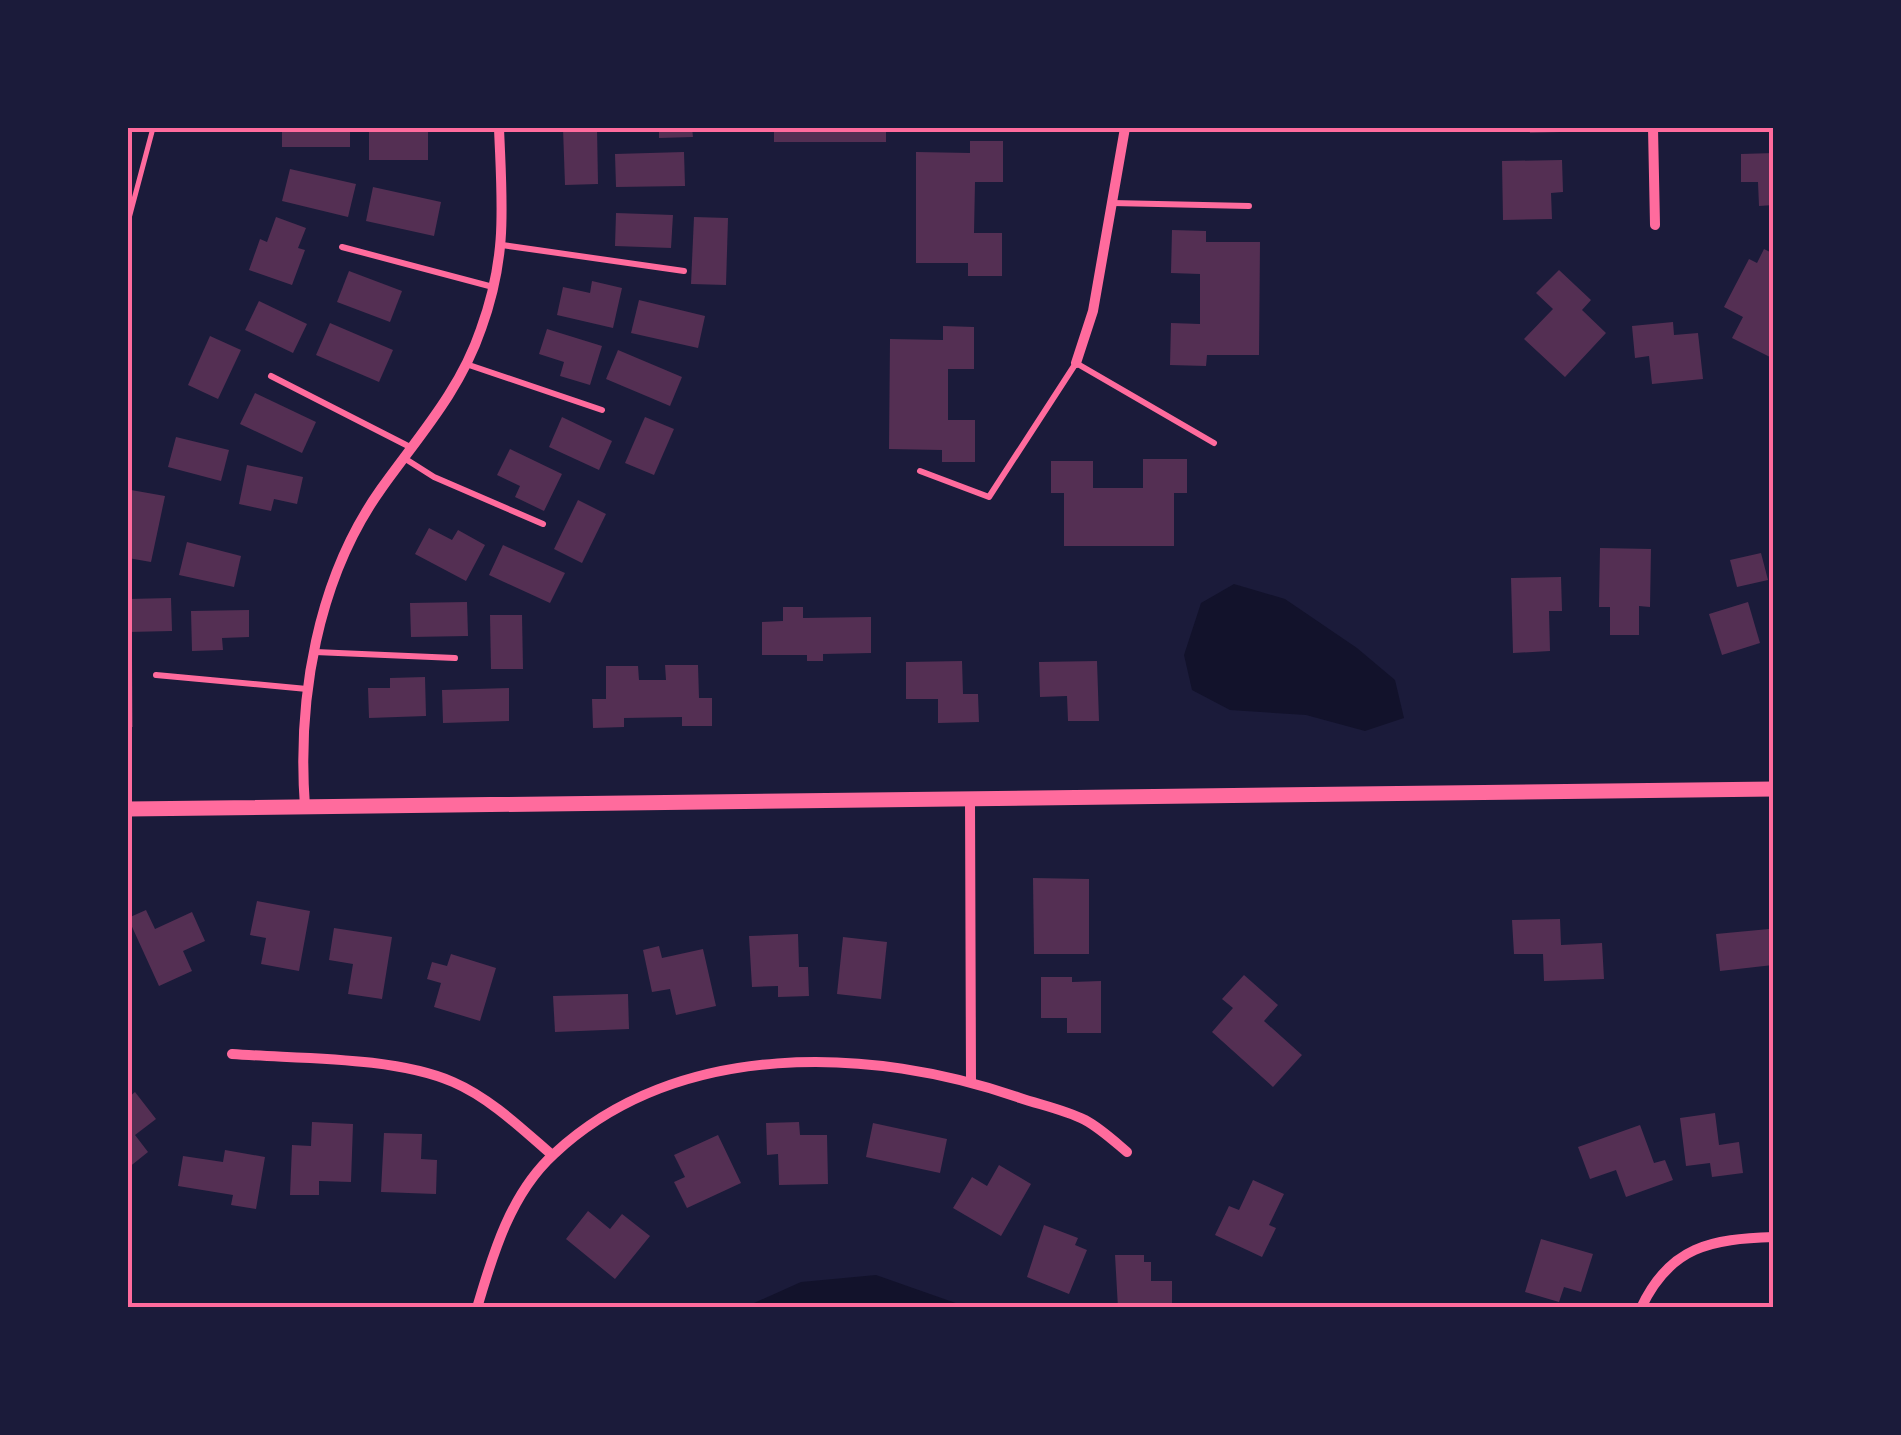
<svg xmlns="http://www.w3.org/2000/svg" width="1901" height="1435" font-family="'Work Sans',sans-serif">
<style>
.water{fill:#12122b}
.building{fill:#542f53}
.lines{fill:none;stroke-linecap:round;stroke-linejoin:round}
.path{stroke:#ff6b9d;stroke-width:5}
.service{stroke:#ff6b9d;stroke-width:6}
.minor{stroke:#ff6b9d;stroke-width:10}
.tertiary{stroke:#ff6b9d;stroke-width:15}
.neatline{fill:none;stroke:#ff6b9d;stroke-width:4}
</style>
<rect width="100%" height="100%" fill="#1b1b3a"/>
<g class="water">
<polygon points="1234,584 1285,599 1357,648 1395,680 1404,718 1365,731 1306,715 1230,710 1192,690 1184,655 1201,603"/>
<polygon points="876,1275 967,1307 745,1307 801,1282"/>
</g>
<g class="building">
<rect x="282" y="128" width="68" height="19"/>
<polygon points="369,128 428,131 428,160 369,160"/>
<polygon points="563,128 597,128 598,184 565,185"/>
<polygon points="659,128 692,128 693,137 659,138"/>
<rect x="774" y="128" width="112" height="14"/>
<polygon points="1529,128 1589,128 1590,131 1530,133"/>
<polygon points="970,141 1003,141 1003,182 975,182 974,233 1002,233 1002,276 968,276 968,263 916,263 916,152 970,153"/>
<polygon points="684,152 685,186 616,187 615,154"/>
<polygon points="1774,153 1774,205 1759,206 1758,182 1741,182 1741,154"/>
<polygon points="1562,160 1563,192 1551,193 1552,219 1503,220 1502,161"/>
<polygon points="290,169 356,184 348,217 282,201"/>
<polygon points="373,187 441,202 434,236 366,221"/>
<polygon points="616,213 673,215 671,248 615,246"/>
<polygon points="276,217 306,228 298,248 305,250 292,285 249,270 260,239 267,242"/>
<polygon points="694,217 728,218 726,285 691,284"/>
<polygon points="1172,230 1206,231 1206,242 1260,242 1259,355 1207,355 1206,366 1170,365 1171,323 1200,324 1200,274 1171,273"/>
<polygon points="1764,249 1774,254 1774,359 1732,338 1743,317 1724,307 1749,259 1757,263"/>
<polygon points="1559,270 1591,300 1582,310 1606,333 1565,377 1524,339 1553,309 1536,293"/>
<polygon points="349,271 402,291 390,322 337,302"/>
<polygon points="592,281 622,288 613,328 557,315 563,287 590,293"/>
<polygon points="639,300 705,316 698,348 631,333"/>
<polygon points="259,301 307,324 293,353 245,330"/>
<polygon points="1673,322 1674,335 1698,333 1703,379 1652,384 1649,356 1635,358 1632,326"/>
<polygon points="330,323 393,350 379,382 316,355"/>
<polygon points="943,326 974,327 974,369 948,369 948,420 975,420 975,462 942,462 942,450 889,449 890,339 943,340"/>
<polygon points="547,329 602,346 590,385 560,376 564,362 539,354"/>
<polygon points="210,336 241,350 218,399 188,385"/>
<polygon points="618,350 682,377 670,406 606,379"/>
<polygon points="255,393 316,422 302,453 240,424"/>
<polygon points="562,417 612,441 599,470 549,447"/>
<polygon points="645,417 674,429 654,475 625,463"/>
<polygon points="176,437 229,450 221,481 168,467"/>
<polygon points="510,449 562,474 544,511 515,497 520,486 497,475"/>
<polygon points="1143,459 1187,459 1187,493 1174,493 1174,546 1064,546 1064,493 1051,493 1051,461 1093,461 1093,488 1143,488"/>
<polygon points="247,465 303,477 297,504 274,499 271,511 239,504"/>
<polygon points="131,490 165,496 151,562 128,558 128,506"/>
<polygon points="578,500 606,514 582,563 554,549"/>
<polygon points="429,528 452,540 458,530 485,545 466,581 415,554"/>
<polygon points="187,542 241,556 234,587 179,575"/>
<polygon points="503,545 565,573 550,603 489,575"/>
<polygon points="1600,548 1651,549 1650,607 1639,606 1639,635 1610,635 1610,607 1599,607"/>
<polygon points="1761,553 1768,580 1737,587 1730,560"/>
<polygon points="1561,577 1562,611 1549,611 1550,651 1513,653 1511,578"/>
<polygon points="171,598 172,631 128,632 128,599"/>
<polygon points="467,602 468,636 411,637 410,603"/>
<polygon points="1748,602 1760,643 1722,655 1709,614"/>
<polygon points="783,607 803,607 803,618 871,617 871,653 823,654 823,661 807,661 807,655 762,655 762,622 783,621"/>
<polygon points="249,610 249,637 222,638 223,650 192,651 191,611"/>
<polygon points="490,615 522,615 523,669 491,669"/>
<polygon points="128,659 132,659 133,727 128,727"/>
<polygon points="962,661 963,694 978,694 979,722 938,723 938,699 906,699 906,662"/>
<polygon points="1097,661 1099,721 1068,721 1067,696 1040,697 1039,662"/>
<polygon points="665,665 698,665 699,698 712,698 712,726 682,726 682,717 624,718 624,727 593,728 592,699 606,699 606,666 638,666 639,680 666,680"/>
<polygon points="425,677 426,716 369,718 368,688 390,688 390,678"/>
<polygon points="509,688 509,721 443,723 442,690"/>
<polygon points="1033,878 1089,879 1089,954 1034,954"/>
<polygon points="257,901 310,911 299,971 261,964 266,938 250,935"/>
<polygon points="146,910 155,929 192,912 205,941 183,951 192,971 159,986 128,918"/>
<polygon points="1560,919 1561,945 1602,943 1604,979 1544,981 1543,954 1514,954 1512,920"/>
<polygon points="334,928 392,937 382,999 348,994 353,964 329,960"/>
<polygon points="1769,929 1773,965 1720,971 1716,934"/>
<polygon points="798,934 799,967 808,967 809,996 778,997 778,986 752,987 749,936"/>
<polygon points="843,937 887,942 881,999 837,994"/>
<polygon points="659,946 662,958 703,949 716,1006 676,1015 670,989 652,992 643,950"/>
<polygon points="451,954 496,968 480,1021 434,1007 441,983 427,979 432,962 447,966"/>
<polygon points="1244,975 1278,1005 1264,1021 1302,1055 1273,1087 1212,1032 1233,1008 1222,999"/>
<polygon points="1041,977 1072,977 1072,982 1101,981 1101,1033 1067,1033 1067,1018 1041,1018"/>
<polygon points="628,994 629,1029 555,1032 553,996"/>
<polygon points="135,1092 156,1119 135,1135 148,1152 128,1168 128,1098"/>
<polygon points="1715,1113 1719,1145 1739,1142 1743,1173 1712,1177 1710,1163 1686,1166 1680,1118"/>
<polygon points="312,1122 353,1124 351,1182 319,1181 319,1195 290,1195 292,1145 311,1146"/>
<polygon points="799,1122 800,1135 827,1135 828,1184 779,1185 778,1154 767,1155 766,1123"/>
<polygon points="873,1123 947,1139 940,1173 866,1157"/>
<polygon points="1640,1125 1654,1163 1665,1160 1673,1180 1626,1197 1616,1170 1590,1179 1578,1147"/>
<polygon points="384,1133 422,1134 421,1159 437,1160 436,1194 381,1192"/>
<polygon points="718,1135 741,1183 687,1208 674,1182 685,1177 674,1155"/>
<polygon points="225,1150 265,1157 256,1209 231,1205 233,1195 178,1186 183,1156 223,1162"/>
<polygon points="999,1165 1031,1184 1001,1236 953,1208 972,1177 987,1186"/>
<polygon points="1253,1180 1284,1194 1269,1225 1276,1228 1262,1257 1215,1235 1229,1206 1239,1210"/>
<polygon points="588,1211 610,1229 622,1214 650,1236 615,1279 566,1239"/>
<polygon points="1044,1225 1078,1238 1075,1245 1087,1250 1069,1294 1027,1277"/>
<polygon points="1541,1239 1593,1254 1581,1292 1564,1287 1559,1302 1525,1292"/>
<polygon points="1115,1255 1144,1255 1144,1262 1151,1262 1151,1281 1172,1281 1172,1308 1118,1308"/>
</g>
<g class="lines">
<polyline class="path" points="128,222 153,128"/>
<g class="service">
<polyline points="1112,203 1249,206"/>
<polyline points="502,245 684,271"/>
<polyline points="342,247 493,287"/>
<polyline points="466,364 602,410"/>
<polyline points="271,376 412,448"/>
<polyline points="404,458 434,477 543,524"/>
<polyline points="920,471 989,497 1076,363 1214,443"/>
<polyline points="315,652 455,658"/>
<polyline points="156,675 307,689"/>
</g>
<g class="minor">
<polyline points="1653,128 1655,225"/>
<polyline points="1076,363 1093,311 1125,128"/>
<polyline points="970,799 971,1081"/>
<path d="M305,807c-8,-108 12,-228 76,-318 37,-52 79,-98 100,-160 27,-74 21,-125 18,-201"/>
<path d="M232,1054c66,5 161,2 221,28 37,16 69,47 99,73"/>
<path d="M477,1308c16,-55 34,-115 77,-154 123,-115 318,-108 466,-56 21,7 45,12 65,22 15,8 29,21 42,32"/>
<path d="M1641,1308c29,-62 70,-69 133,-71"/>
</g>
<polyline class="tertiary" points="128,809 1774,789"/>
</g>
<rect width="1901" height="1435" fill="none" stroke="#1b1b3a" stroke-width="260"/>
<rect x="130" y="130" width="1641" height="1175" class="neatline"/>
</svg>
